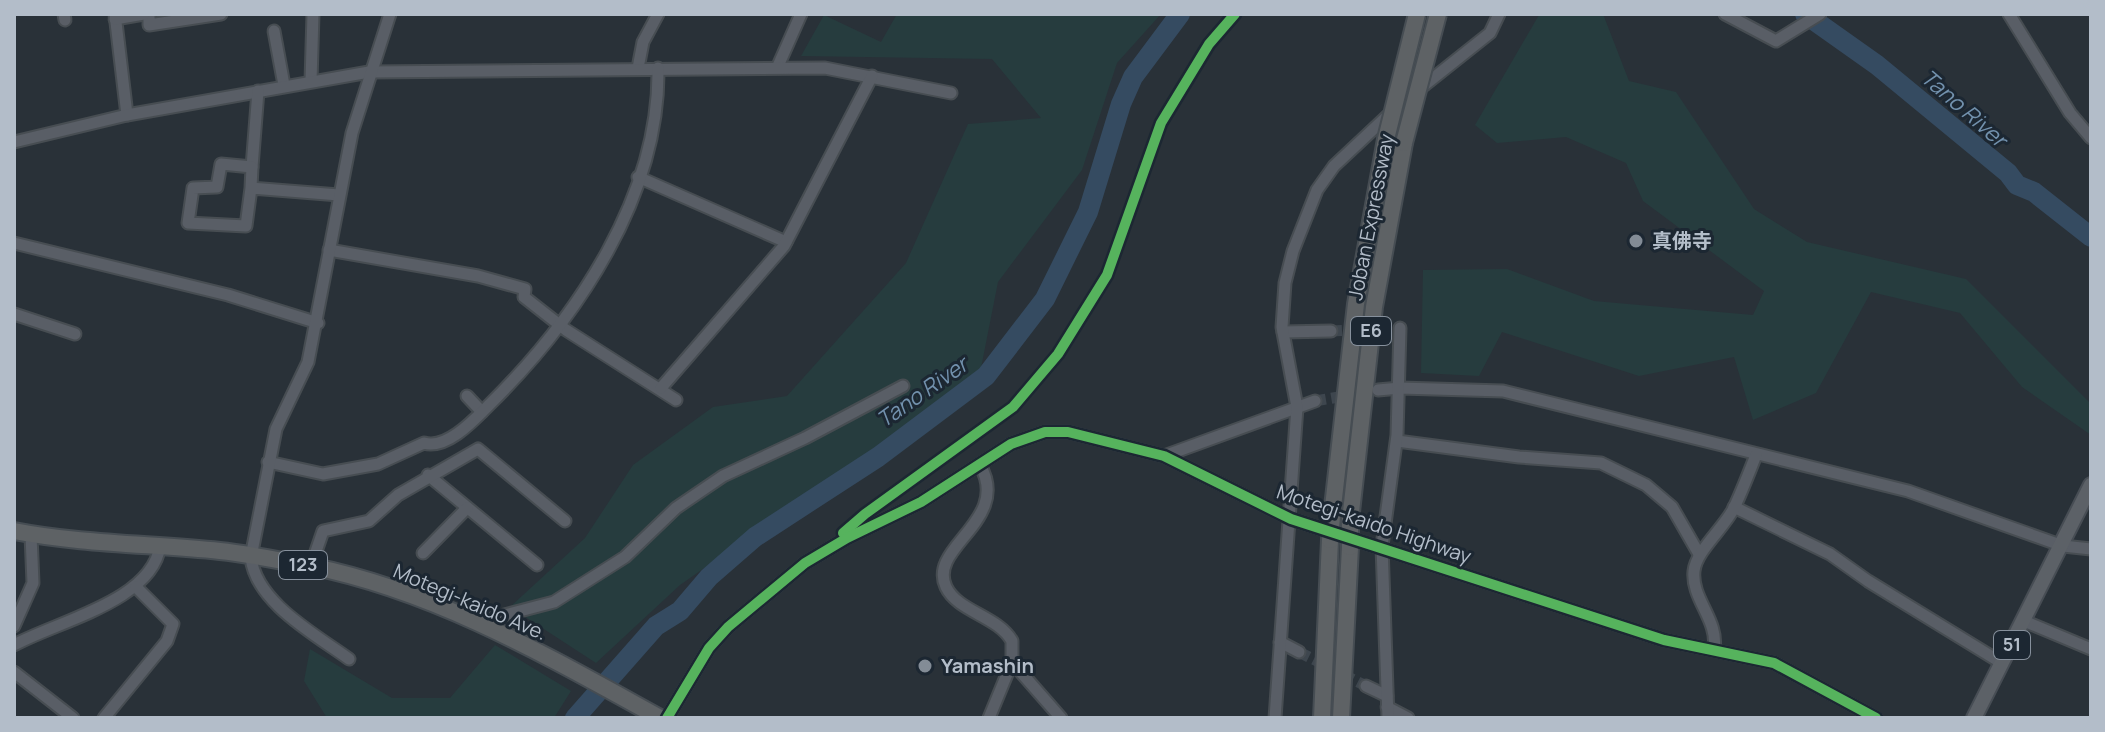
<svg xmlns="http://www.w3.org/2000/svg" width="2105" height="732" font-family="Manrope,'Noto Sans JP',sans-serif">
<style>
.green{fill:#263c3e}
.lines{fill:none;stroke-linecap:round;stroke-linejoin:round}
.river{stroke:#354b61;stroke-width:20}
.minor-tunnel{stroke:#3e464e;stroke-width:11;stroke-dasharray:11 5.5;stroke-linecap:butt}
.minor-casing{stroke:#474d52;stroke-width:15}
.major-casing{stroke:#474d54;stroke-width:18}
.highway-casing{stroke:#464d53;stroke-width:20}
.minor{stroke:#595e66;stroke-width:11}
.major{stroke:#5c6167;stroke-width:14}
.highway{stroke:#5e6265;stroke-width:16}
.highway-bridge-casing{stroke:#464d53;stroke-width:20;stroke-linecap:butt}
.highway-bridge{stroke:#5e6265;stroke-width:16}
.cycleway-casing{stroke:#1c2732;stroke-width:15}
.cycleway{stroke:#56b35d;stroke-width:10}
.poi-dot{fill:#838c96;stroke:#1c2732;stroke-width:3}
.labels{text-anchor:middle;stroke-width:6;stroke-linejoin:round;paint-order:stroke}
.shield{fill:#1c2732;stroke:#86909c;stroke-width:2}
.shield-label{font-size:18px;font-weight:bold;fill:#b3bdc9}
.street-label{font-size:20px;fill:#b3bdc9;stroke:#1c2732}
.poi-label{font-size:20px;font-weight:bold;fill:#b3bdc9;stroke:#1c2732;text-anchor:start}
.water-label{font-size:22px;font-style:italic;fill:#7291ad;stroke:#1c2732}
</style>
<rect width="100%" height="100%" fill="#293138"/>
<g class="green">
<polygon points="897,14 1161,14 1117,63 1082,170 998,282 981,368 877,447 680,585 596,663 510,607 585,538 633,465 713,407 787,396 906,263 968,124 1041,118 992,59 801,56 824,15 881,42"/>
<polygon points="1603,14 1629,81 1676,92 1754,209 1807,242 1966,279 2091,404 2091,435 2022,387 1960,313 1871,292 1816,393 1753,420 1734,357 1639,376 1502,332 1479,376 1421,373 1423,270 1507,269 1594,301 1753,315 1764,291 1643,201 1626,163 1566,137 1497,143 1475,125 1539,15"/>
<polygon points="495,645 571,691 554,718 327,718 304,681 310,649 392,698 450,698"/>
</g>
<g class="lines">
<g class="river">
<polyline points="1805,14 1877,65 2008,173 2017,185 2034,192 2091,237"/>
<polyline points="575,718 656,626 680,611 709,577 755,537 878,457 986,376 1045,299 1088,212 1121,104 1133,77 1180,14"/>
</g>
<g class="minor-tunnel">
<polyline points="1331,331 1400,328"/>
<polyline points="1315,401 1369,392"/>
<polyline points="1299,652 1366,686"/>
</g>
<g class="minor-casing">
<g id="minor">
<polyline points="64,14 65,20"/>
<polyline points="115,14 127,115"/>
<polyline points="149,14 149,25 221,14"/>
<polyline points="1725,14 1776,41 1820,14"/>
<polyline points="2009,14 2070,113 2091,138"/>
<polyline points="115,19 144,14"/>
<polyline points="274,31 284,85"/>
<polyline points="778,66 801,14"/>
<polyline points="638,68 643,42 658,14"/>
<polyline points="311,81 313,14"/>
<polyline points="14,142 127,115 369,72 825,68 951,93"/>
<polyline points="252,167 258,91"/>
<polyline points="638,177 786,242"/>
<polyline points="251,188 252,167 221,164 217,187 193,188 188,223 246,226 251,188 339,195"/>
<polyline points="14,243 228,295 318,323"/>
<polyline points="329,250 478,276 525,289 524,297 566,330 676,400"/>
<polyline points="14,314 75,334"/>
<polyline points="1283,332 1331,331"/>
<polyline points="661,388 784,246 872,76"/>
<polyline points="1378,390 1400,388 1503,391 1908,491 2063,546 2091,549"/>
<polyline points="467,396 482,412"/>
<polyline points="1397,441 1519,457 1601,463 1646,485 1672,507 1699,554"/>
<polyline points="1164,456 1315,401"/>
<path d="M268,462l55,12 55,-10 46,-21c23,7 51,-24 66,-39 87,-86 170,-208 168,-336"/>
<path d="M980,465c32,56 -53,82 -34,122 12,25 52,29 66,54v21l-23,56"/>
<polyline points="428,475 537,565"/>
<polyline points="1734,507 1830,554 1868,581 2002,663"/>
<polyline points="423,553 467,508"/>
<polyline points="311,566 323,531 369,521 398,495 478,449 565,521"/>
<polyline points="2024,621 2091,649"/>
<polyline points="478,622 554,602 625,557 676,508 723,476 805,438 903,386"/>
<polyline points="14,626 33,583 31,535"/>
<polyline points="1280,642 1299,652"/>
<path d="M14,645c44,-24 138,-44 146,-99"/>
<path d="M1714,649c5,-29 -23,-50 -20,-78 2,-20 30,-43 40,-63 8,-17 15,-35 22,-53"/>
<path d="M349,659c-33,-24 -94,-57 -98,-102l25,-128 32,-67 44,-229 38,-119"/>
<polyline points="1012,662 1061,718"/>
<polyline points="14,672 73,718"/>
<polyline points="1366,686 1387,696"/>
<polyline points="1387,707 1408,718"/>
<polyline points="104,718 167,641 173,624 136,587"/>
<polyline points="667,718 709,648 728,627 805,563 847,538 921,502 1011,444 1045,432 1068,432 1164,456 1291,519 1664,640 1774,663 1876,718"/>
<polyline points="1275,718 1297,407 1282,327 1285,283 1293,251 1317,190 1334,166 1397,107 1490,33 1499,14"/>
<polyline points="1388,718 1382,546 1397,435 1400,328"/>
</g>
</g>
<g class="major-casing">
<polyline id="major" points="1974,718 2091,485"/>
</g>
<g class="highway-casing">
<g id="highway">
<polyline points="1332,516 1356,304 1386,139"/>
<polyline points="1350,521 1374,307 1404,143"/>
<path d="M14,531c67,13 138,13 206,20 29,3 61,10 90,15 126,25 239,91 350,152"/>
<polyline points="1322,718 1330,540"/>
<polyline points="1341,718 1350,547"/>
</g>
</g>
<use href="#minor" class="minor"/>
<use href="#major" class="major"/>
<use href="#highway" class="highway"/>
<g class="highway-bridge-casing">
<g id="highway-bridge">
<polyline points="1386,139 1417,14"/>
<polyline points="1404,143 1438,14"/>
<polyline points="1330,540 1332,516"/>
<polyline points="1350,547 1350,521"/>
</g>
</g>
<use href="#highway-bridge" class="highway-bridge"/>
<g class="cycleway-casing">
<g id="cycleway">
<polyline points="843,533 865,514 1013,407 1058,354 1107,275 1161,123 1209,44 1235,14"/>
<polyline points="667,718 709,648 728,627 805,563 847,538 921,502 1011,444 1045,432 1068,432 1164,456 1291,519 1664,640 1774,663 1876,718"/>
</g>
</g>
<use href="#cycleway" class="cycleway"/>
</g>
<g class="poi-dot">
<circle cx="1636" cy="241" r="8"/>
<circle cx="925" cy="666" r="8"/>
</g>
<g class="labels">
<g class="shield">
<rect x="1351" y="317" width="40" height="28" rx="6"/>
<rect x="279" y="551" width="48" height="28" rx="6"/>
<rect x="1994" y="631" width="36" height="28" rx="6"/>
</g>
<g class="shield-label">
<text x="1371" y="337">E6</text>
<text x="303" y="571">123</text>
<text x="2012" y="651">51</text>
</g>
<g class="street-label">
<text transform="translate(1371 217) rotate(-79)" y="7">Joban Expressway</text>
<text transform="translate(1374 524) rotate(19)" y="7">Motegi-kaido Highway</text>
<text transform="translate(470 602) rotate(23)" y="7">Motegi-kaido Ave.</text>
</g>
<g class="poi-label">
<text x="1652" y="248">真佛寺</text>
<text x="941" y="673">Yamashin</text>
</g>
<g class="water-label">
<text transform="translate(1964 108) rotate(41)" y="8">Tano River</text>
<text transform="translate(922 392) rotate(-35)" y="8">Tano River</text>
</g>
</g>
<rect width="2105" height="732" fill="none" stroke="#b3bdc9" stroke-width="32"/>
</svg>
